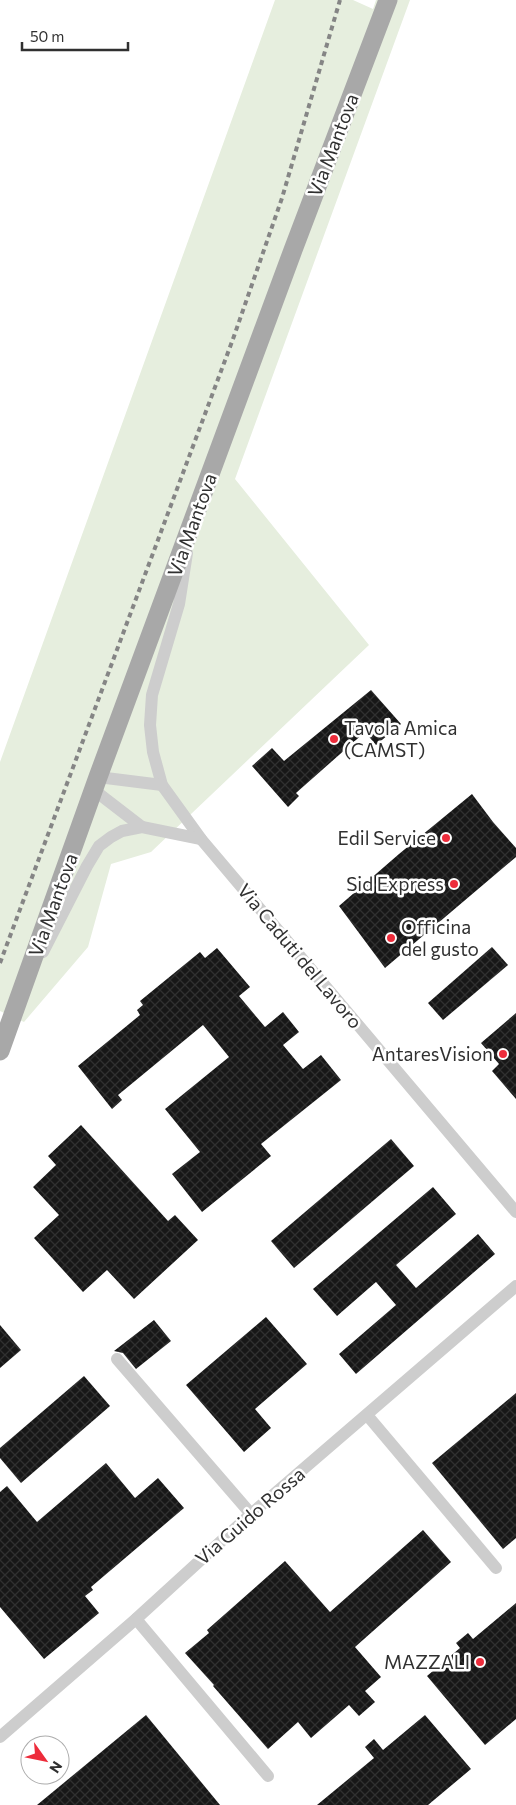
<svg xmlns="http://www.w3.org/2000/svg" width="516" height="1805" font-family="Commissioner,sans-serif">
<style>
.grass{fill:#e6eede}
.building{fill:url(#building-cross-hatch)}
.lines{fill:none;stroke-linecap:round;stroke-linejoin:round}
.street{stroke:#cdcdcd;stroke-width:12}
.primary{stroke:#a8a8a8;stroke-width:19}
.rail{stroke:#858585;stroke-width:4;stroke-dasharray:5 4;stroke-linecap:butt}
.poi-dot{fill:#ed2c3b;stroke:#fff;stroke-width:2}
.labels{text-anchor:middle;stroke-width:5;stroke-linejoin:round;paint-order:stroke}
.street-label{font-size:19px;fill:#303030;stroke:#fff}
.poi-label{font-size:19px;fill:#303030;stroke:#fff;text-anchor:end}
</style>
<defs>
<pattern id="building-cross-hatch" width="8" height="8" patternUnits="userSpaceOnUse" patternTransform="scale(1.25)"><rect width="8" height="8" fill="#171717"/><path d="M0 0l8 8M0 8l8-8" fill="none" stroke="#303030"/></pattern>
</defs>
<rect width="100%" height="100%" fill="#fff"/>
<polygon class="grass" points="275,0 353,0 373,9 376,0 410,0 235,479 369,645 151,852 111,864 88,947 24,1022 0,1011 0,762"/>
<g class="building">
<polygon points="371,690 401,724 376,745 365,732 296,793 299,796 288,807 252,766 272,748 284,761"/>
<polygon points="472,794 493,822 516,848 516,857 385,968 339,906 399,854"/>
<polygon points="492,947 508,965 443,1020 428,1003"/>
<polygon points="217,948 250,987 239,996 265,1027 283,1012 299,1032 283,1045 303,1069 321,1055 341,1080 261,1144 271,1156 202,1212 172,1174 200,1152 165,1109 229,1057 203,1025 118,1095 122,1100 112,1109 78,1066 140,1015 137,1010 143,1005 140,1001 200,952 205,958"/>
<polygon points="516,1013 516,1099 492,1071 499,1064 481,1043"/>
<polygon points="81,1125 168,1221 175,1215 198,1240 134,1299 107,1270 83,1292 34,1238 59,1215 33,1187 56,1165 48,1156"/>
<polygon points="391,1139 414,1166 294,1268 271,1241"/>
<polygon points="433,1187 456,1214 396,1265 416,1288 478,1234 495,1254 356,1374 339,1354 396,1305 376,1282 337,1316 313,1289"/>
<polygon points="266,1317 307,1364 255,1409 271,1428 244,1452 186,1385"/>
<polygon points="154,1320 171,1341 136,1369 123,1353 114,1351"/>
<polygon points="0,1325 21,1350 0,1368"/>
<polygon points="84,1376 110,1406 21,1483 0,1458 0,1448"/>
<polygon points="516,1393 516,1538 503,1549 432,1463"/>
<polygon points="106,1463 135,1498 158,1478 184,1508 91,1587 93,1590 85,1596 99,1613 44,1659 0,1607 0,1492 7,1486 37,1522"/>
<polygon points="423,1530 451,1562 355,1647 381,1677 365,1691 375,1702 359,1716 349,1705 311,1738 298,1722 268,1749 213,1686 214,1685 185,1653 209,1633 207,1630 285,1561 330,1612"/>
<polygon points="516,1603 516,1719 485,1745 427,1676 460,1648 456,1643 468,1633 473,1639"/>
<polygon points="146,1715 220,1805 37,1805"/>
<polygon points="425,1715 471,1769 428,1805 317,1805 374,1758 365,1747 374,1739 383,1750"/>
</g>
<g class="lines">
<g class="street">
<polyline points="187,553 179,604 152,695 150,725 153,752 162,785 201,839 516,1212"/>
<polyline points="98,777 162,785"/>
<polyline points="94,790 142,827"/>
<polyline points="43,952 87,866 99,846 111,837 122,831 142,827 201,839"/>
<polyline points="117,1359 251,1514"/>
<polyline points="367,1415 496,1568"/>
<polyline points="136,1619 268,1776"/>
<polyline points="0,1737 136,1619 251,1514 516,1286"/>
</g>
<polyline class="primary" points="0,1051 98,777 293,250 388,0"/>
<polyline class="rail" points="0,963 233,339 282,198 340,0"/>
</g>
<g class="poi-dot">
<circle cx="334" cy="739" r="5"/>
<circle cx="446" cy="838" r="5"/>
<circle cx="454" cy="884" r="5"/>
<circle cx="391" cy="938" r="5"/>
<circle cx="503" cy="1054" r="5"/>
<circle cx="480" cy="1662" r="5"/>
</g>
<g class="labels">
<g class="street-label">
<text transform="translate(333 145) rotate(-69)" y="7">Via Mantova</text>
<text transform="translate(192 525) rotate(-70)" y="7">Via Mantova</text>
<text transform="translate(53 905) rotate(-70)" y="7">Via Mantova</text>
<text transform="translate(300 956) rotate(50)" y="7">Via Caduti del Lavoro</text>
<text transform="translate(250 1516) rotate(-41)" y="7">Via Guido Rossa</text>
</g>
<g class="poi-label">
<text x="344" y="735" text-anchor="start">Tavola Amica<tspan x="344" dy="22">(CAMST)</tspan></text>
<text x="436" y="845">Edil Service</text>
<text x="444" y="891">Sid Express</text>
<text x="401" y="934" text-anchor="start">Officina<tspan x="401" dy="22">del gusto</tspan></text>
<text x="493" y="1061">AntaresVision</text>
<text x="470" y="1669">MAZZALI</text>
</g>
</g>
<g transform="translate(45 1760) rotate(123)"><circle r="24" fill="#ffffff" stroke="#acacac"/>
<path d="M0-4L9 19L0 12L-9 19Z" fill="#ed2c3b"/>
<text y="-8" font-size="14" font-weight="bold" text-anchor="middle" fill="#303030">N</text>
</g>
<path d="M22 42v8h106v-8" fill="none" stroke="#303030" stroke-width="2.5"/>
<text x="30" y="42" font-size="15" fill="#303030" stroke="#ffffff" stroke-width="4" paint-order="stroke">50 m</text>
</svg>
